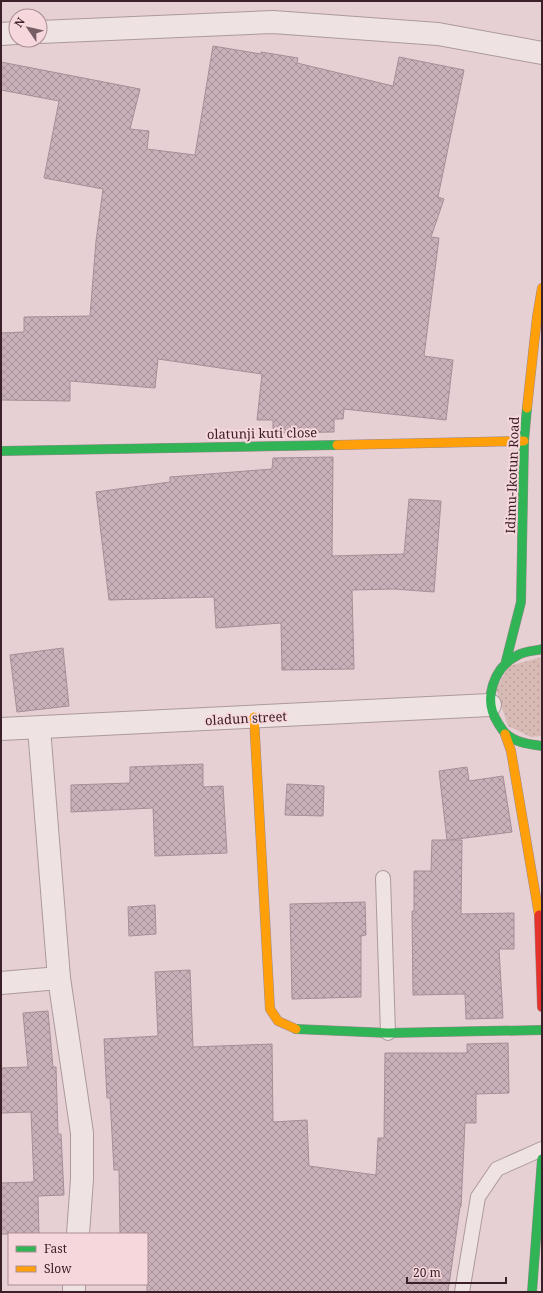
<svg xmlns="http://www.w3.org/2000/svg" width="543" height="1293" font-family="'Noto Serif',serif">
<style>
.grass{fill:url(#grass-dots)}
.building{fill:url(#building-cross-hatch);stroke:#a68f97}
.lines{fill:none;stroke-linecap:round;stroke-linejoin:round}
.lane-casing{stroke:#ab999e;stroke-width:16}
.street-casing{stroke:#ab999e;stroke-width:24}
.fast-casing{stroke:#9b888e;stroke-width:10}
.slow-casing{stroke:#9b888e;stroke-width:10}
.jam-casing{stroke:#9b888e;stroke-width:10}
.lane{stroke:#eee2e3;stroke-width:14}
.street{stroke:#eee2e3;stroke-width:22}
.fast{stroke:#30b455;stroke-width:9}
.slow{stroke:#ff9f0a;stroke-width:9}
.jam{stroke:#e5322d;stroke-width:9}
.labels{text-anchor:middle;stroke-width:4;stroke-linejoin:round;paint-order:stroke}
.street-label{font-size:13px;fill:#3b202a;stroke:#f6d8dc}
</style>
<defs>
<pattern id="grass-dots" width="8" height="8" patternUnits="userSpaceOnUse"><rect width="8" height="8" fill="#d8bab5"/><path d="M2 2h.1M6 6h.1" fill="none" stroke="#baa09c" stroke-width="1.8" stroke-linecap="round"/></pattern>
<pattern id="building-cross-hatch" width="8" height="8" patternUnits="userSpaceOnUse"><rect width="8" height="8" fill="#cab1b9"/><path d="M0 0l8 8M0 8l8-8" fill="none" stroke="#a59097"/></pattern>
</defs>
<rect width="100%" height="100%" fill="#e6d0d4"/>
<polygon class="grass" points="542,657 542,736 531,737 508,726 496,689 509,666"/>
<g class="building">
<polygon points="213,46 261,54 261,52 298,58 297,63 393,86 399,57 464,70 438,197 444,199 431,237 439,238 424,356 453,360 446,420 344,409 343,419 334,419 334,432 273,433 273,420 257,420 262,374 158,359 155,388 70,381 70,401 1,400 1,333 24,332 24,317 90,316 96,241 103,189 44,178 59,101 1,90 1,62 140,89 130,129 149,131 147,149 195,155"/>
<polygon points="333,457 332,556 404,554 409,499 441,501 434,592 394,589 352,590 354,669 282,670 281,623 216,628 214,597 109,600 96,492 170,482 170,477 272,469 273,458"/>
<polygon points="63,648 69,706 17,712 10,655"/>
<polygon points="203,764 203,787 223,786 227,853 155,856 153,808 71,812 71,785 130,783 130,767"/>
<polygon points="467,767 469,781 503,776 512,832 450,840 462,840 461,914 514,913 514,949 499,949 503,1018 466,1019 465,994 413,995 412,911 414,911 414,871 431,871 432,840 447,840 439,771"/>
<polygon points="287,784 324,786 323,816 285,815"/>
<polygon points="365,902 366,935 361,936 361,997 292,999 290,904"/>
<polygon points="155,905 156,934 129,936 128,907"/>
<polygon points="190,970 193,1047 272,1044 273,1122 307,1120 309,1166 376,1175 378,1138 384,1138 385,1053 467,1053 467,1044 508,1043 509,1093 476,1094 476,1123 465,1123 461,1207 460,1207 448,1292 147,1292 147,1234 120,1234 119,1170 114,1170 110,1098 107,1098 104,1039 158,1036 155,972"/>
<polygon points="48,1011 53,1067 56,1067 58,1134 61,1134 64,1195 38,1196 39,1234 1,1234 1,1183 34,1182 31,1112 1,1113 1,1068 28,1067 23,1013"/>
</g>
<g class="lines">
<g class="lane-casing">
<g id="lane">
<polyline points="383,878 388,1033"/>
<polyline points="462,1292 478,1197 497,1169 542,1149"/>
</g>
</g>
<g class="street-casing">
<g id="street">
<polyline points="40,32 273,22 438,34 542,53"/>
<polyline points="1,34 16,33"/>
<polyline points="39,728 59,978 82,1133 82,1179 78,1234"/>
<polyline points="1,729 490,705"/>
<polyline points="1,983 59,978"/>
<polyline points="74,1292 74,1284"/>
</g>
</g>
<g class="fast-casing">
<g id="fast">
<polyline points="1,451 337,445"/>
<path d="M542,649c-7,2 -17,2 -24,6 -24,12 -36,44 -20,68 2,3 4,7 7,10 11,10 23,11 37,13"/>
<polyline points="506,661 521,602 524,441 527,408"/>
<polyline points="296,1029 388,1033 542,1030"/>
<polyline points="532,1292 542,1159"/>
</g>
</g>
<g class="slow-casing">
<g id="slow">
<polyline points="527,408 537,317 542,288"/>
<polyline points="337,445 524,441"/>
<polyline points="254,717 270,1009 278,1021 296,1029"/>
<polyline points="505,734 511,751 539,915"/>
</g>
</g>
<g class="jam-casing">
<polyline id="jam" points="539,915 542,1007"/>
</g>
<use href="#lane" class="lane"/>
<use href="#street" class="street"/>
<use href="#fast" class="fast"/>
<use href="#slow" class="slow"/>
<use href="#jam" class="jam"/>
</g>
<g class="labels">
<g class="street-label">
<text transform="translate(262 433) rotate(-1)" y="5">olatunji kuti close</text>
<text transform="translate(512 475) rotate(-88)" y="5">Idimu-Ikotun Road</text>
<text transform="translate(246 718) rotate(-3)" y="5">oladun street</text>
</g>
</g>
<rect width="543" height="1293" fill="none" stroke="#3b202a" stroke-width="4"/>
<rect x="8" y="1233" width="140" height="52" fill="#f6d8dc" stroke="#ab8e95"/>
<rect x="16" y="1246" width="20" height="6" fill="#30b455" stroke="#ab8e95"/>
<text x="44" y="1253" font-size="12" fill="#3b202a">Fast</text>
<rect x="16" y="1266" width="20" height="6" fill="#ff9f0a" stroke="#ab8e95"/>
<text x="44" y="1273" font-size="12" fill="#3b202a">Slow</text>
<g transform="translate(28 28) rotate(304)"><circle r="19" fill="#f6d8dc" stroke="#ab8e95"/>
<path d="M0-3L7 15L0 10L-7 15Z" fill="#775e66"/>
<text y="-6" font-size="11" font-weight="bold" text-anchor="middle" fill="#3b202a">N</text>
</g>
<path d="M407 1277v6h99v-6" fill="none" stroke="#3b202a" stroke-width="2"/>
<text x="413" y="1277" font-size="12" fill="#3b202a" stroke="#f6d8dc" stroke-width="3" paint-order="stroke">20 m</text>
</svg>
